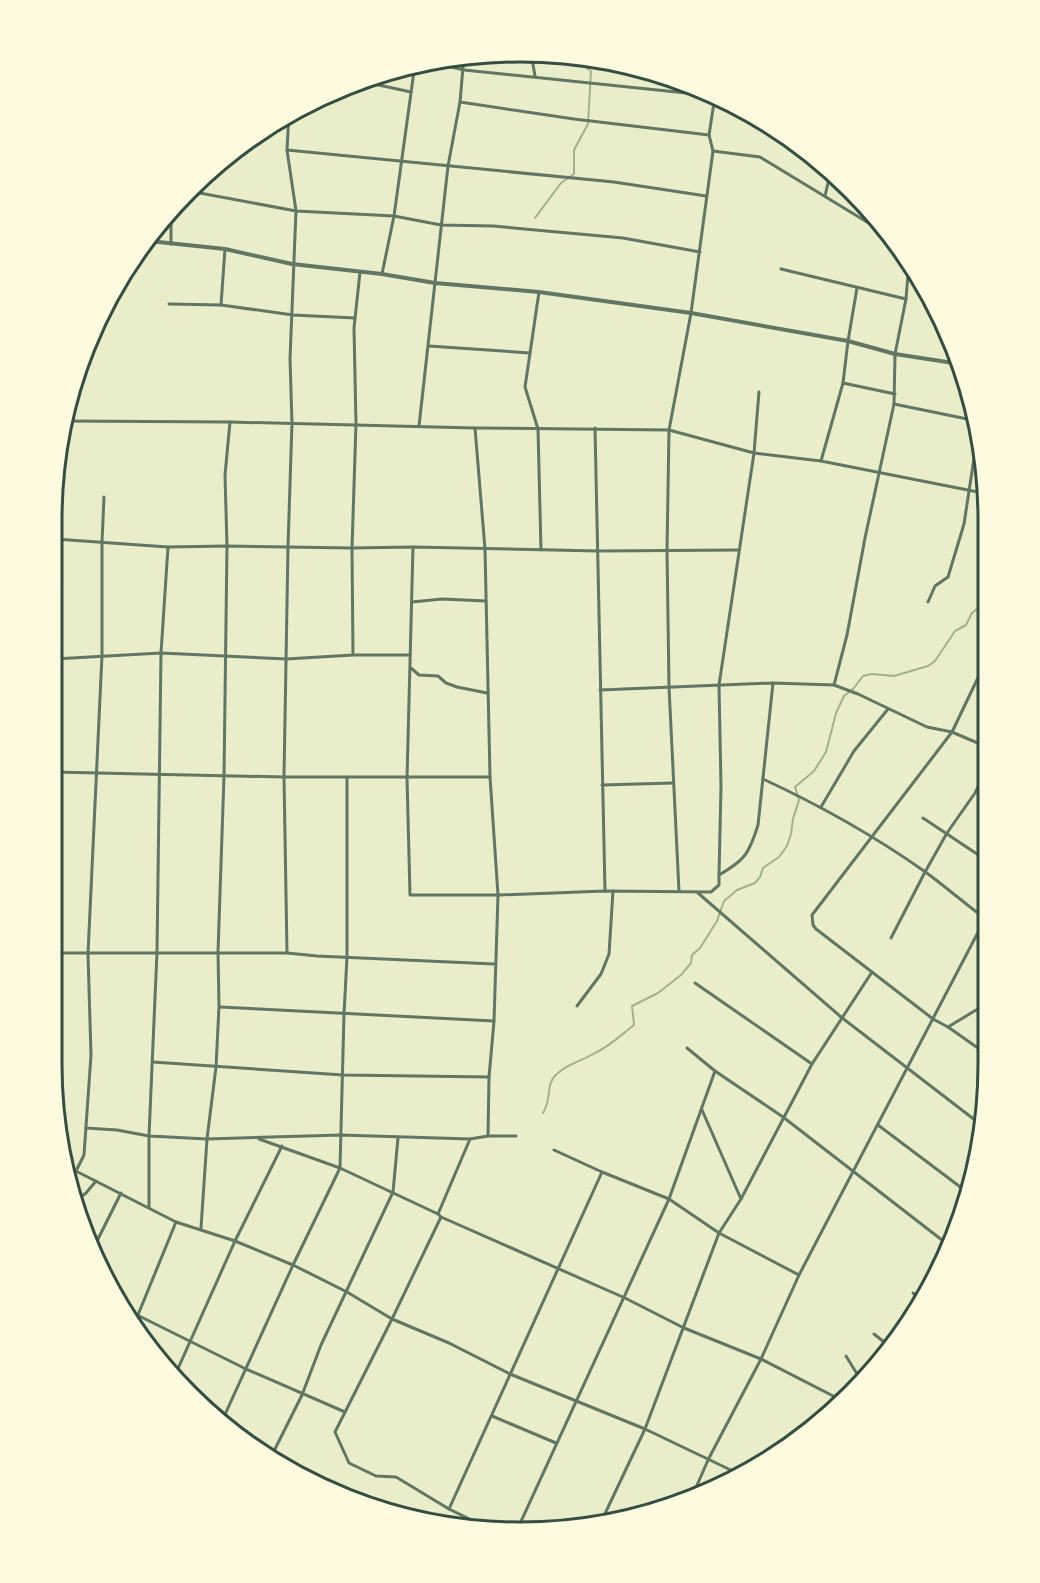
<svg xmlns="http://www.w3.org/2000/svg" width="1040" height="1583" font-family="Signika,sans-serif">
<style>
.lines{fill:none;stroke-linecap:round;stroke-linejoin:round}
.stream{stroke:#a3b18a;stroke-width:2}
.minor{stroke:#617663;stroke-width:3}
.tertiary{stroke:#617663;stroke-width:4}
.rim{fill:none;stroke:#344e41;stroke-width:3}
</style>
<rect width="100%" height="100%" fill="#e9edc9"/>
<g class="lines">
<g class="stream">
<polyline points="535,218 561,183 574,174 574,150 588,124 591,71 575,61 576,55"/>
<polyline points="156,233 157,227"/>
<path d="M543,1113c9,-15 3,-27 11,-36 10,-12 28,-16 41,-24 15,-7 26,-18 39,-28l-2,-19 26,-13 23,-18 10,-12 1,-8 8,-7 17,-27 7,-20 13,-11 18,-7 5,-6 3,-9 16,-11 8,-11 4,-12 2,-15 6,-19 -4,-13 19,-16 12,-19 10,-39 8,-17 9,-7 10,-13 9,-2 22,2 34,-10 7,-5 20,-30 11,-6 6,-12 15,-13"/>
</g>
<g class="minor">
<polyline points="531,53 535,76"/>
<polyline points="431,62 464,70 715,96 709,135 713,151 691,313 669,430 667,550 669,687 679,891"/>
<polyline points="360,81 411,92"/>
<polyline points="460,102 574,119 709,135"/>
<polyline points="287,150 614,182 706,196"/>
<polyline points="713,151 760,157 895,239"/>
<polyline points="189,191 296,211 394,216 441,225 493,226 623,238 700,252"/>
<polyline points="825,196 831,170"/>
<polyline points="171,244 171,208"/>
<polyline points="781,269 906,299"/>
<polyline points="382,274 394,216 415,64"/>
<polyline points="539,292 525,387 538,429 541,550"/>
<polyline points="169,304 221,305 293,315 355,318"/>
<polyline points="221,305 225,249"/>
<polyline points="429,346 530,353"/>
<polyline points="843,383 895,394"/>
<polyline points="894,404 977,421"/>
<polyline points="65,421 230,422 475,428 669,430 754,453 821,461 988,494"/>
<polyline points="419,426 448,166 460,102 464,56"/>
<polyline points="475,428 485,549 490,777"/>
<polyline points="595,428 605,891"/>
<polyline points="821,461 843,383 848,341 857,288"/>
<polyline points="55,539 168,547 227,546 352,548 413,547 598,551 738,550"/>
<path d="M413,547l-6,231 3,117h88l107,-4 106,1 8,-7v-10c26,-15 30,-21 39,-50l15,-142"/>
<polyline points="412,602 442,599 486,601"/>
<polyline points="928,602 935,586 948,577 964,524 978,432"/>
<polyline points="353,655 352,548 356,424 354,328 360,272"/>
<polyline points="54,659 161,653 286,659 353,655 410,655"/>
<polyline points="411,668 419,675 438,676 446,683 457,687 487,693"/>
<polyline points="834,685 858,694 927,727 952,732 987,747"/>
<polyline points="600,690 773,683 834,685 847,635 865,538 894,404 895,354 906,299 909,262"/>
<polyline points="53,772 284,777 490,777 498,895 494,1021 489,1077 488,1136"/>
<path d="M763,779c56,26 110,56 161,92 21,15 41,33 62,48"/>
<polyline points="602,785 673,783"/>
<polyline points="821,807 854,751 888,709"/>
<polyline points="923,818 986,860"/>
<polyline points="719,875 721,787 719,685 754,453 759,392"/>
<polyline points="698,893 841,1017 984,1127"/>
<polyline points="891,938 925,872 947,833 975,793 987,768"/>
<polyline points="52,953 287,953 317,956 494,964"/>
<polyline points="287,953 284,777 288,546 292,423 290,359 296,211 287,150 289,114"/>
<polyline points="695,983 812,1064"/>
<polyline points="577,1006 601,974 609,954 613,891"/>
<polyline points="220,1007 494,1021"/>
<polyline points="948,1027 986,1004"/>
<polyline points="687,1048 715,1071"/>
<polyline points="985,1053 948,1027 933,1019 816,929 813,925 812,915 952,732 986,661"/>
<polyline points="153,1062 343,1075 489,1077"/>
<polyline points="702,1110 741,1199"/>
<polyline points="878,1125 967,1192"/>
<polyline points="86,1128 117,1130 149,1136 207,1139 341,1135 470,1139 488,1136 516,1136"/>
<polyline points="259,1139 340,1168 438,1214 441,1217 625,1298 684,1328 761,1359 841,1400"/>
<polyline points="554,1150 602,1172 669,1199 719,1233 799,1275"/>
<polyline points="68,1167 176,1222 235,1241 293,1265 347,1292 392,1319 449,1343 510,1374 645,1429 737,1473"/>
<polyline points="76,1171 84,1155 91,1055 88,954 102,655 102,542 104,497"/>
<polyline points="74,1202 86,1193 96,1181"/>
<polyline points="149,1207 149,1136 157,952 161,653 168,547"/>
<polyline points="438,1214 470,1139"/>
<polyline points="441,1217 392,1319 335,1432 349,1463 376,1476 396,1477 401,1480 449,1509 494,1531"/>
<polyline points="201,1228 207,1139 216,1067 219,1007 218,952 224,776 227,546 225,475 230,422"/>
<polyline points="93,1249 121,1193"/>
<polyline points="913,1293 919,1298"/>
<polyline points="123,1308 246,1369 345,1412"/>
<polyline points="133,1327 176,1222"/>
<polyline points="874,1334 889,1346"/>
<polyline points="846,1356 862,1382"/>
<polyline points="176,1373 235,1241 282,1146"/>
<polyline points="492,1416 556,1443"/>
<polyline points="222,1421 293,1265 340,1168 344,1014 347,957 347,777"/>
<polyline points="272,1455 302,1395 321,1345 393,1192 398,1138"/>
<polyline points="694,1492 709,1458 761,1359 799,1275 986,917"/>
<polyline points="449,1509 602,1172"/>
<polyline points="602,1520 645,1429 719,1233 741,1199 812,1064 872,972"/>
<polyline points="518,1528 669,1199 715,1071 783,1117 951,1247"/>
</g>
<polyline class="tertiary" points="149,241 225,249 292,264 382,274 435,283 539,292 691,313 848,341 895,354 960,364"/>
</g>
<path d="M0 0H1040V1583H0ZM520 62H520A458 458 0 0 1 978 520V1064A458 458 0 0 1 520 1522H520A458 458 0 0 1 62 1064V520A458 458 0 0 1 520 62Z" fill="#fefae0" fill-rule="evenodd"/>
<path class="rim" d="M520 62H520A458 458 0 0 1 978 520V1064A458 458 0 0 1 520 1522H520A458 458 0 0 1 62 1064V520A458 458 0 0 1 520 62Z"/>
</svg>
